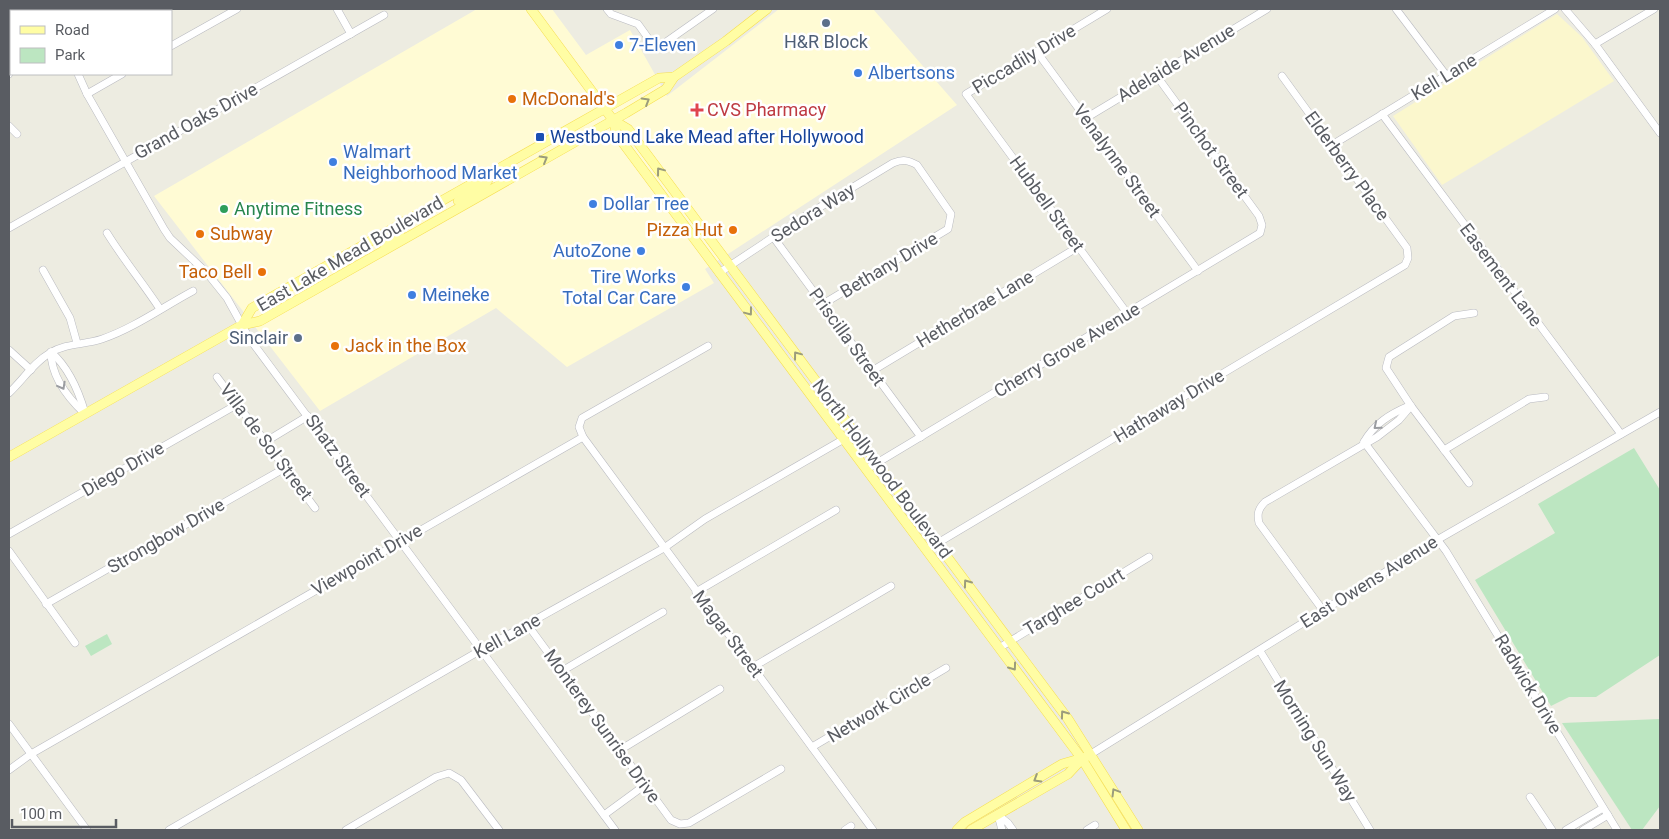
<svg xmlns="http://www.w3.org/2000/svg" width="1669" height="839" font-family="Roboto,sans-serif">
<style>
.commercial{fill:#fffbd4}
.green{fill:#bce6c1}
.sand{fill:#fbf7cd}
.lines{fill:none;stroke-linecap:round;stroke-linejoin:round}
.minor-casing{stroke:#b9bac0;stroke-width:8}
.major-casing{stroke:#f6de50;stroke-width:10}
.minor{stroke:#fff;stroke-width:7}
.major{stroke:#fffda4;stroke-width:9}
.oneway{stroke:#9b9c7c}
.oneway2{stroke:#9b9da1}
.service-dot{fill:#5c6f8a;stroke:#fff;stroke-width:2}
.shop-dot{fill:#3f7fe0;stroke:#fff;stroke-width:2}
.food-dot{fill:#e8710a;stroke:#fff;stroke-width:2}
.health-dot{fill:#e0444e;stroke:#fff;stroke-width:2}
.transit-dot{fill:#1a4fb4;stroke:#fff;stroke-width:2}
.leisure-dot{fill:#2e9e5b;stroke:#fff;stroke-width:2}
.labels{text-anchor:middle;stroke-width:5;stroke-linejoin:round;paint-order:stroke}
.service-label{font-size:18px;fill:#4e5e75;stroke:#fff}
.shop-label{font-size:18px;fill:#366cbe;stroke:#fff;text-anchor:start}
.street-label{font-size:18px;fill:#595c62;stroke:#fff}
.food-label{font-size:18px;fill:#c56008;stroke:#fff;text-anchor:start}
.health-label{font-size:18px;fill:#be3a42;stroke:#fff;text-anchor:start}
.transit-label{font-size:18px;fill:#164399;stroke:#fff;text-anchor:start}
.leisure-label{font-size:18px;fill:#27864d;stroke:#fff;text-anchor:start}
</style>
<rect width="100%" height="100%" fill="#edece1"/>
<polygon class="commercial" points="477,9 552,9 586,55 630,30 667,96 779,9 873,9 957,105 705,269 714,283 567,367 496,308 320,411 154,196"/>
<g class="green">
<polygon points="1634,448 1660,490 1660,655 1596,697 1569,697 1551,706 1475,580 1555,533 1538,504"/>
<polygon points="107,634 112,644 91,656 85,646"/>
<polygon points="1660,719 1660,806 1642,830 1632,830 1562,723"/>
</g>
<polygon class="sand" points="1557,14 1582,37 1614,81 1442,185 1393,116"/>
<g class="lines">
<g class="minor-casing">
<g id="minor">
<polyline points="47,9 49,11"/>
<polyline points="337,9 351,34"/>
<polyline points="607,9 611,14 638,24 656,49 713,9"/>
<polyline points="1107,9 966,94 1127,313"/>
<polyline points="1396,9 1446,75"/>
<polyline points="1565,9 1595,44 1660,133"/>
<polyline points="73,11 78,9"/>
<polyline points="1595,44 1654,9"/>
<polyline points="171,46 237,9"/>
<polyline points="1037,52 1198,271"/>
<polyline points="9,74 11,70"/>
<polyline points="78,74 87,94 164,229 170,238 207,273 227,298 249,338 615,830"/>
<polyline points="87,94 122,74"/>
<polyline points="1382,114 1621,434"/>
<polyline points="1086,118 1267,9"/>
<polyline points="9,126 17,134"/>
<polyline points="1332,145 1555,9"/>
<polyline points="9,228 384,15"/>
<path d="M107,233c16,26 36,50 53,76"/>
<polyline points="774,238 921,437"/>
<polyline points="43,270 70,318 77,343"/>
<path d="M719,273l83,-55 91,-55c10,-4 15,-3 24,2l34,49 -3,15 -125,75"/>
<polyline points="9,350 31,370"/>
<path d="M51,352c0,24 17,46 34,62"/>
<path d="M51,352c17,15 28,40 34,61"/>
<polyline points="872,371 1078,247"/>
<polyline points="217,377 315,508"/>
<path d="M9,393c14,-13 25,-31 41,-40 16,-10 34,-8 52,-14 32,-11 61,-32 91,-48"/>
<polyline points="583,437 873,830"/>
<polyline points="265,442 308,416"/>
<polyline points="1364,442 1446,551 1617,830"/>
<path d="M1364,442c10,-18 26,-28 45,-36"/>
<polyline points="1444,450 1529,399 1545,397"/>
<polyline points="867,469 1260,233 1262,225 1259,216 1156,75"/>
<polyline points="1469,483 1411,406 1386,368 1389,357 1454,316 1474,313"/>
<polyline points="9,534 238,404"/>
<polyline points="926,550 1405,265 1408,258 1407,248 1282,76"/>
<polyline points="9,551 75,643"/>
<polyline points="696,592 836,510"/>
<polyline points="46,604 285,468"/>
<path d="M1322,609l-63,-86c-2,-9 -1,-14 6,-21l112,-65 22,-17 12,-14"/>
<polyline points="527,624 671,820 680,824 689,823 781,769"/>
<polyline points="999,648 1149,557"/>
<polyline points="1260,651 1370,830"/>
<polyline points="753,667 891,586"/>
<polyline points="562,671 663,612"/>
<polyline points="9,724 87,830"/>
<polyline points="812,747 946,668"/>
<polyline points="620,750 720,689"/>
<polyline points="1091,754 1437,540 1660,412"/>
<polyline points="9,770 31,754 583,437 579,427 582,418 708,346"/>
<polyline points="1530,797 1552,830"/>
<polyline points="604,815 645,785"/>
<polyline points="998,815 1008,823 1013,830"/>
<polyline points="998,815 1002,830"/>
<polyline points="169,830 481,650 664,548 705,519 844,439"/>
<polyline points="346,830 436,777 449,773 461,780 499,830"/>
<polyline points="845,830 851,826"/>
<polyline points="1087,830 1095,825"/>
<polyline points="1566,830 1603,808"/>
<polyline points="1583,830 1608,815"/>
</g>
</g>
<g class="major-casing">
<g id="major">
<polyline points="531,9 613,120 617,135 1082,759 1126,830"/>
<polyline points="613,120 628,129 1068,719 1138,830"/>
<polyline points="458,201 485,185 493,172"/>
<polyline points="385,249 386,243 399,234 405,221"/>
<polyline points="242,325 252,308 659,78 674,77"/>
<polyline points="9,457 242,325 260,321 626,113 666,89 674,77 726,41 767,9"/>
<polyline points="957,830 965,822 1062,764 1086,757"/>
<polyline points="971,830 1068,774 1082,759"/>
</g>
</g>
<use href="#minor" class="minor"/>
<use href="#major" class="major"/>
</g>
<defs><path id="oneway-chevron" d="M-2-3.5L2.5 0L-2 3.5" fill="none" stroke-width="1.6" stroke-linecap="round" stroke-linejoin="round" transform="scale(1.25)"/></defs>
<g class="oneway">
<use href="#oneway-chevron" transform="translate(646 101) rotate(-31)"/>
<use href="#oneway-chevron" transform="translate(544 159) rotate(-30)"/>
<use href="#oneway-chevron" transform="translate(660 171) rotate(-127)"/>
<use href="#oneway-chevron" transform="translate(749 312) rotate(53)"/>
<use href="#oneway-chevron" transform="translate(797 355) rotate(-127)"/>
<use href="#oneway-chevron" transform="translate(967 583) rotate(-126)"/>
<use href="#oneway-chevron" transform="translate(1013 667) rotate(54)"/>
<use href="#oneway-chevron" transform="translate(1064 714) rotate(-126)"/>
<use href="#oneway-chevron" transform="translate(1037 779) rotate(149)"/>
<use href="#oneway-chevron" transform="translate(1115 792) rotate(-121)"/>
</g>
<g class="oneway2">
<use href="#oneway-chevron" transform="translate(62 386) rotate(61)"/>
<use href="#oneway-chevron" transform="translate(1377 426) rotate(140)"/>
</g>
<g class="service-dot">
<circle cx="826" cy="23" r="5"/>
<circle cx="298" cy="338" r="5"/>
</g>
<g class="shop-dot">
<circle cx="619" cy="45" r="5"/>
<circle cx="858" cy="73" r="5"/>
<circle cx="333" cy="162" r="5"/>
<circle cx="593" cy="204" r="5"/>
<circle cx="641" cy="251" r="5"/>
<circle cx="686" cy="287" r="5"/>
<circle cx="412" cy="295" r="5"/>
</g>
<g class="food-dot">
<circle cx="512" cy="99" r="5"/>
<circle cx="733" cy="230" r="5"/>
<circle cx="200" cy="234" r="5"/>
<circle cx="262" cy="272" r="5"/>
<circle cx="335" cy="346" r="5"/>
</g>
<path class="health-dot" d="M694.5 102.5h5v5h5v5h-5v5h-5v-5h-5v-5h5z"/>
<rect class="transit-dot" x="535" y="132" width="10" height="10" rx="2.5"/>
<circle class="leisure-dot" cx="224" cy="209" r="5"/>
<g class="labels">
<g class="service-label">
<text x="826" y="48">H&amp;R Block</text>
<text x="288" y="344" text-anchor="end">Sinclair</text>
</g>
<g class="shop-label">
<text x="629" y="51">7-Eleven</text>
<text x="868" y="79">Albertsons</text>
<text x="343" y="158">Walmart<tspan x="343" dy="21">Neighborhood Market</tspan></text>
<text x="603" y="210">Dollar Tree</text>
<text x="631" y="257" text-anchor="end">AutoZone</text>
<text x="676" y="283" text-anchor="end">Tire Works<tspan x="676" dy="21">Total Car Care</tspan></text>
<text x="422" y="301">Meineke</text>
</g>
<g class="street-label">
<text transform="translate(1024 59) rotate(-31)" y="6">Piccadily Drive</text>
<text transform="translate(1176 63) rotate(-31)" y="6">Adelaide Avenue</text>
<text transform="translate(1444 77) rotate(-31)" y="6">Kell Lane</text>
<text transform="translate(196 121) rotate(-29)" y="6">Grand Oaks Drive</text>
<text transform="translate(1211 150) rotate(54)" y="6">Pinchot Street</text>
<text transform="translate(1117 161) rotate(54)" y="6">Venalynne Street</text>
<text transform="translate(1347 166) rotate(54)" y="6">Elderberry Place</text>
<text transform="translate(1047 204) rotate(54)" y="6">Hubbell Street</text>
<text transform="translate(813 213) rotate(-32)" y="6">Sedora Way</text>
<text transform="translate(350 254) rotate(-30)" y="6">East Lake Mead Boulevard</text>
<text transform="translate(889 265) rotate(-31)" y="6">Bethany Drive</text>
<text transform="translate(1501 275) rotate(53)" y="6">Easement Lane</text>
<text transform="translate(975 309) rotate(-31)" y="6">Hetherbrae Lane</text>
<text transform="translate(847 337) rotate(54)" y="6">Priscilla Street</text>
<text transform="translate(1067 350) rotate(-31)" y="6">Cherry Grove Avenue</text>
<text transform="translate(1169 406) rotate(-31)" y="6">Hathaway Drive</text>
<text transform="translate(266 442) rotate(53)" y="6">Villa de Sol Street</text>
<text transform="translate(338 456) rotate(54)" y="6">Shatz Street</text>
<text transform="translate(123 469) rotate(-30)" y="6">Diego Drive</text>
<text transform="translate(882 469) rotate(53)" y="6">North Hollywood Boulevard</text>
<text transform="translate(166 536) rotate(-30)" y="6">Strongbow Drive</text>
<text transform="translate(367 560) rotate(-30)" y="6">Viewpoint Drive</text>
<text transform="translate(1369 582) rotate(-32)" y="6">East Owens Avenue</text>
<text transform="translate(1074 602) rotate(-31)" y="6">Targhee Court</text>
<text transform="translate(728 634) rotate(53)" y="6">Magar Street</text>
<text transform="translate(507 636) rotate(-29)" y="6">Kell Lane</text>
<text transform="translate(1528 684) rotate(59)" y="6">Radwick Drive</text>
<text transform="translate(879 708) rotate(-31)" y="6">Network Circle</text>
<text transform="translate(602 726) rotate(54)" y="6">Monterey Sunrise Drive</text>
<text transform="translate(1315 741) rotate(58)" y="6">Morning Sun Way</text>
</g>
<g class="food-label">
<text x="522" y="105">McDonald's</text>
<text x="723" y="236" text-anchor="end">Pizza Hut</text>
<text x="210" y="240">Subway</text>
<text x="252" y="278" text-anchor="end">Taco Bell</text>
<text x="345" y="352">Jack in the Box</text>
</g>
<g class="health-label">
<text x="707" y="116">CVS Pharmacy</text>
</g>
<g class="transit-label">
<text x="550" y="143">Westbound Lake Mead after Hollywood</text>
</g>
<g class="leisure-label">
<text x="234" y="215">Anytime Fitness</text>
</g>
</g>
<rect width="1669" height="839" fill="none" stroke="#595c62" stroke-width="20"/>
<rect x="10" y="10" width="162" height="65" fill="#ffffff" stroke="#bdbec0"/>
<rect x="20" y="26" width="25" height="8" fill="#fffda4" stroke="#bdbec0"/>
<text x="55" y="35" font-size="15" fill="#595c62">Road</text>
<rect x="20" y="48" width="25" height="15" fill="#bce6c1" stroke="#bdbec0"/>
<text x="55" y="60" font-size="15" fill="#595c62">Park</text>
<path d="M12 819v8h104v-8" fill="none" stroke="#595c62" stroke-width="2.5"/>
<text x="20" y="819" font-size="15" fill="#595c62" stroke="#ffffff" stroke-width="4" paint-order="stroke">100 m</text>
</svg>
